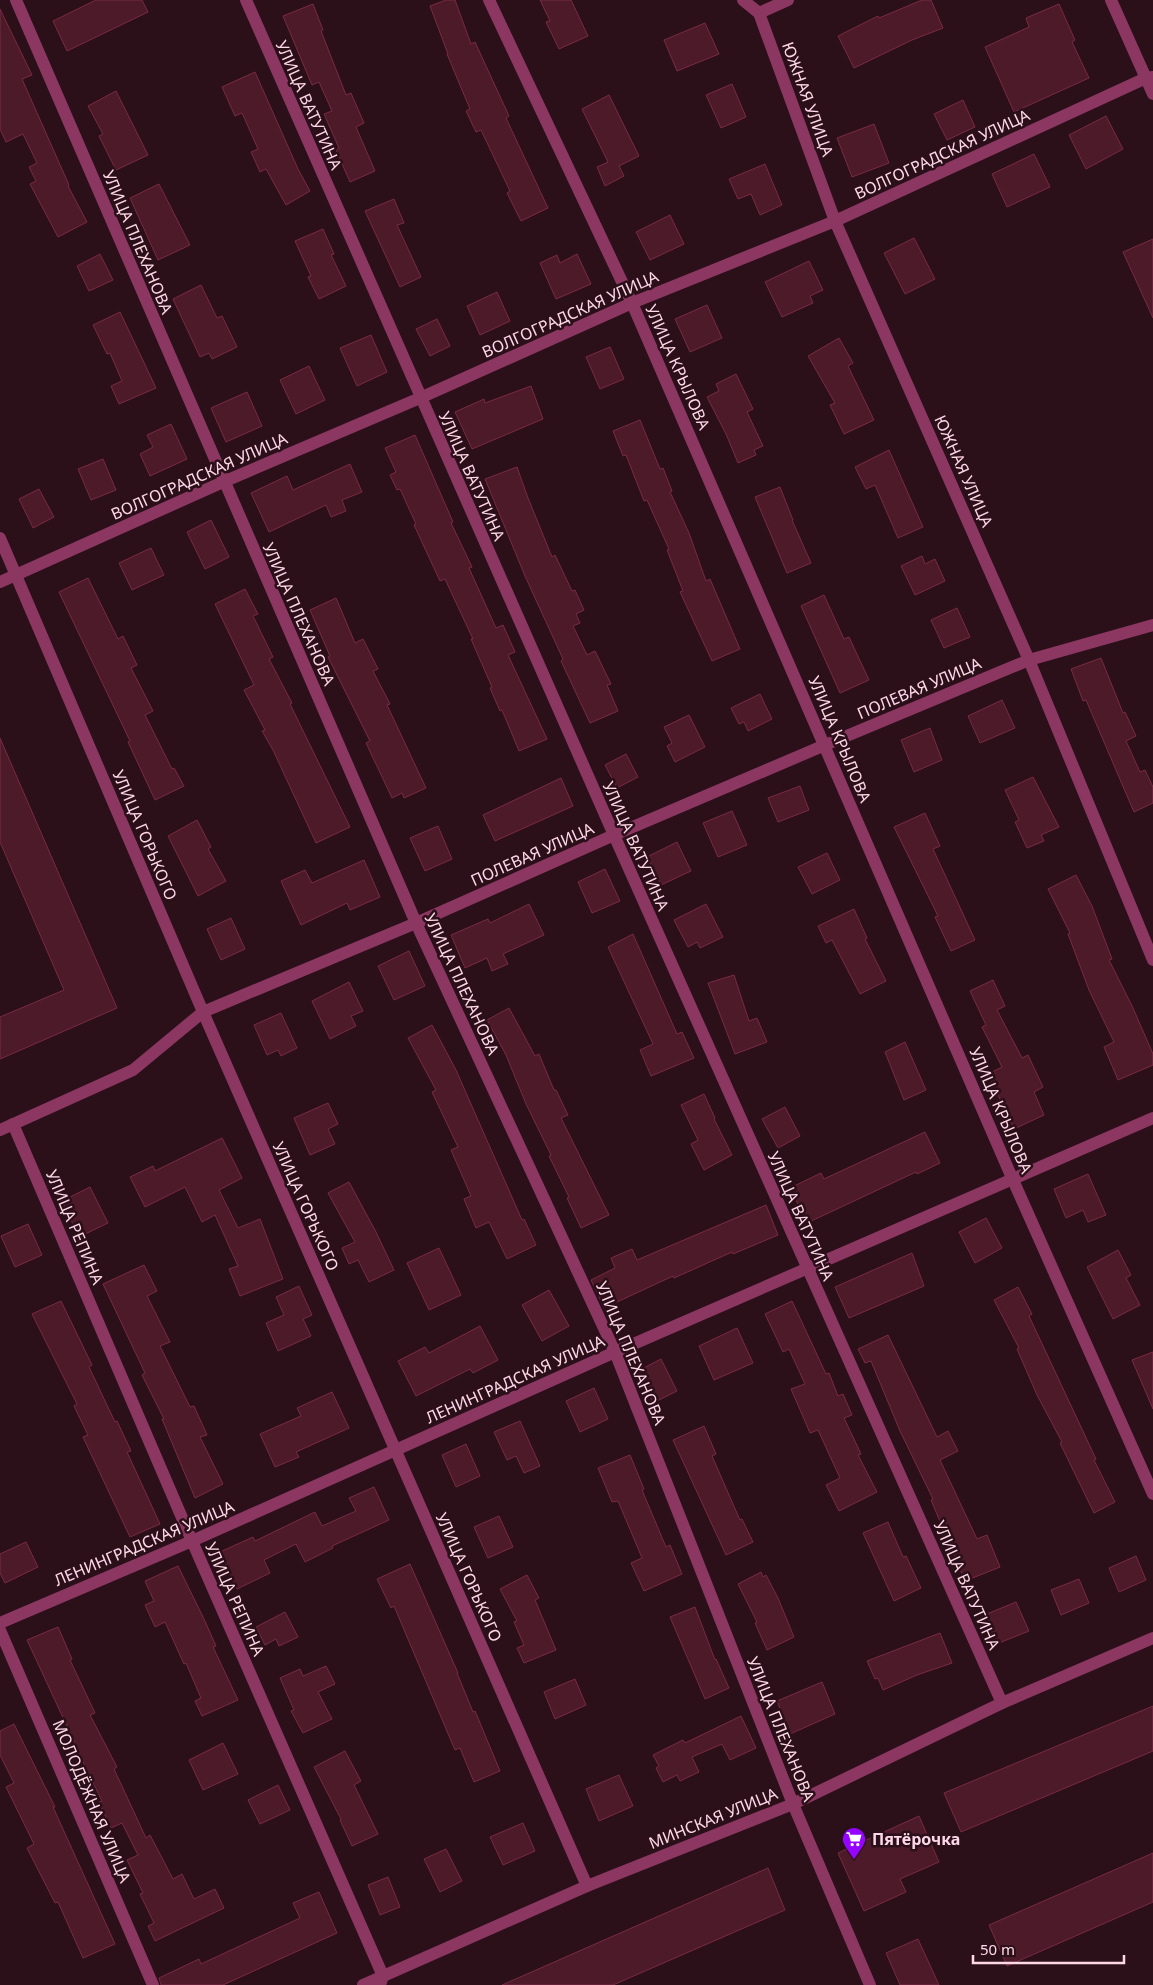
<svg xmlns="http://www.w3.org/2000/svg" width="1153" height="1985" font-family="'Noto Sans',sans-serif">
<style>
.building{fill:#4d1a2a;stroke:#7a2a44}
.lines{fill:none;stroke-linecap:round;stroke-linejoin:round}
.minor{stroke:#8c3761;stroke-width:12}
.labels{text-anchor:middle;stroke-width:5;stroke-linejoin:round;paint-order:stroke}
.street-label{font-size:16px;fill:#ffd8e8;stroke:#2b0f19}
.poi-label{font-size:16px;font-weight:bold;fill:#ffd8e8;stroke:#2b0f19;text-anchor:start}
</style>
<rect width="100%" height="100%" fill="#2b0f19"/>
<g class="building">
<polygon points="96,0 142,0 148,12 67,51 53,21"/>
<polygon points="446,0 455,0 471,44 475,42 509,116 506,118 548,208 521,221 507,193 510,191 481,130 476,132 466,111 470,109 447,54 448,54 430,6"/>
<polygon points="540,0 571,0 588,36 559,49 546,22 550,21"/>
<polygon points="922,0 931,0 943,28 912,40 854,68 838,36 878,16 879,18"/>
<polygon points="313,4 323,30 321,31 346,95 351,93 364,123 356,127 375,171 350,182 336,150 339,148 324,114 332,111 319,82 312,85 283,16"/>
<polygon points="1059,4 1075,40 1072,42 1089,78 1014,112 985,47 1029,27 1026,18"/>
<polygon points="0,9 32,75 22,79 69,185 68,186 87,222 58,237 30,184 36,181 29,167 37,163 23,134 6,142 0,129"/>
<polygon points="705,23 719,54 677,71 664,40"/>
<polygon points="255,72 298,169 310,191 286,205 266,169 260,172 251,152 258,149 242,113 235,116 222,87"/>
<polygon points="732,84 746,117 721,128 706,95"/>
<polygon points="116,91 148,155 116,170 99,136 103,134 88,106"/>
<polygon points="609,95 639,156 619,166 624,176 605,186 597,167 608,162 582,109"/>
<polygon points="963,100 975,127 947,140 934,114"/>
<polygon points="1106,116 1123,149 1086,169 1069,135"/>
<polygon points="874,124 889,163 852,177 837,138"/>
<polygon points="1034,154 1050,187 1007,207 992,174"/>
<polygon points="765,164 782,205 760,215 751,194 738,199 729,179"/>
<polygon points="159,184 190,245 158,260 130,198"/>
<polygon points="394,199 404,223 397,225 421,277 400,287 365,211"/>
<polygon points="670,215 684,244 650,260 636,232"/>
<polygon points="323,229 334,254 331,255 346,286 319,299 308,277 311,276 295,241"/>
<polygon points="914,238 935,279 905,294 884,253"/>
<polygon points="1153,239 1153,318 1123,252"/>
<polygon points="100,254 113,280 89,291 77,266"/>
<polygon points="577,254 591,284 556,299 540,263 557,255 560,263"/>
<polygon points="809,261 823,290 810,296 813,303 782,317 765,282"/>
<polygon points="201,285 217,318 222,316 237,347 212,359 209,353 200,357 173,299"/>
<polygon points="497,292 510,321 480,335 467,306"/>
<polygon points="707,305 722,338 690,352 675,319"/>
<polygon points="120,312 156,388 119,404 111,386 122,381 110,353 107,354 93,325"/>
<polygon points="437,319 450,346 430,356 416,329"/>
<polygon points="371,335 387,372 357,386 340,348"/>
<polygon points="839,338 853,363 848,366 874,420 844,434 830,405 835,403 808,356"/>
<polygon points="610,347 624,379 600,389 586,357"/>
<polygon points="309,366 325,400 296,414 280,380"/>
<polygon points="736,374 753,409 747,412 763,446 754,450 756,455 738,463 726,434 707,397 719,391 716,384"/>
<polygon points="531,386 543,419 472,449 455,412 484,399 485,403"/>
<polygon points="247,392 262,426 226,442 211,408"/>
<polygon points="640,420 660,469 663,468 672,491 670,492 689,533 706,581 710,579 740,649 712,661 680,592 683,591 667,550 669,549 647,500 644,501 626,455 623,456 613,431"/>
<polygon points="171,424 187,459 150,476 140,454 153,447 147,435"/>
<polygon points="415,435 453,522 451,523 472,567 469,568 496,628 503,625 515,652 508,655 547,739 519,751 502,710 500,711 490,688 492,687 471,639 473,639 445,579 440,581 414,525 416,524 400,489 397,490 390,475 396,472 385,448"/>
<polygon points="889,450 923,527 898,538 875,485 866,489 855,467"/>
<polygon points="103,459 116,490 91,500 78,469"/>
<polygon points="350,464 362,492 342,500 346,511 331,517 326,505 269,532 251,493 287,476 293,490"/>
<polygon points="517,467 528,498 552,557 555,555 572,591 575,590 584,610 576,614 580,623 573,626 587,655 595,651 611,684 607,685 618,711 590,723 561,661 563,659 525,576 485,479"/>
<polygon points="780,487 793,520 792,520 811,563 787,573 755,497"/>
<polygon points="39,489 54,517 33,528 19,499"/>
<polygon points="211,520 229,557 205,569 187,532"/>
<polygon points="151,548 164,575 132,590 119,563"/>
<polygon points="922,556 925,564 935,559 945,581 915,595 901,566"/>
<polygon points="88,578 118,639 123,636 137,665 131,668 153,711 145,715 172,769 174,768 184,786 155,800 128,742 130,741 59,592"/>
<polygon points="245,589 258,614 253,616 273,657 269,659 292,703 290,704 350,827 316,843 273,750 262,731 265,730 244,690 254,685 215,604"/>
<polygon points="824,595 844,639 849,637 869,680 840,693 801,606"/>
<polygon points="336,598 355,643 363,639 378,669 373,671 390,704 387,705 426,788 404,798 402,793 392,798 366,743 370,741 328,657 330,656 310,610"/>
<polygon points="957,608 970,637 944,648 931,620"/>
<polygon points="1101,658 1123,713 1125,712 1136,736 1126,741 1140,772 1145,770 1153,787 1153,803 1134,812 1086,700 1083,701 1071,669"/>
<polygon points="760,694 772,719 748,731 744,722 739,724 731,708"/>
<polygon points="1002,700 1015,728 980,743 968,716"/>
<polygon points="689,715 705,747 675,762 667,746 672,743 664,727"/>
<polygon points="930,728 942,760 914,772 901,740"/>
<polygon points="0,738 117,1008 0,1059 0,1017 64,990 0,842"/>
<polygon points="626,754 638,777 617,788 605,765"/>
<polygon points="1033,777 1059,827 1041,835 1044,841 1027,848 1015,822 1019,820 1005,790"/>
<polygon points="561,778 573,806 495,841 483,815"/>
<polygon points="800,786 809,810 778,822 768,798"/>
<polygon points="732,811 747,845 718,857 703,823"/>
<polygon points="925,813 940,846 933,849 975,940 951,951 935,917 938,916 894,827"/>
<polygon points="197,820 211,847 208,849 226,881 198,896 168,836"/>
<polygon points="438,826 452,859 425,871 410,838"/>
<polygon points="677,842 691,871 661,885 647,857"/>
<polygon points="827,853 840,880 812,894 798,867"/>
<polygon points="364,860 380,897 350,910 347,903 301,925 281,881 305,870 312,883"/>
<polygon points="605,869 620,901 592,913 578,882"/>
<polygon points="1076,875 1092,906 1112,959 1109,960 1133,1008 1153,1054 1153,1065 1118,1080 1104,1047 1114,1042 1089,990 1068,934 1070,933 1048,889"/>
<polygon points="529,904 544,935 503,954 508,964 492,971 487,958 465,968 451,935 488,919 490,923"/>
<polygon points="706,904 723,937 700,948 697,942 688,947 674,920"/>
<polygon points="854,909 867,938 865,939 886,981 860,994 832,940 826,943 818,926"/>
<polygon points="231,918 245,949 221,960 207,929"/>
<polygon points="633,934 677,1034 682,1032 694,1058 651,1076 640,1050 653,1044 608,947"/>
<polygon points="409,951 425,986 394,1000 378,966"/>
<polygon points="734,975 749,1021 757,1018 767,1042 735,1054 708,983"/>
<polygon points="993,980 1005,1006 997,1010 1022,1058 1028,1055 1043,1087 1034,1092 1044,1115 1014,1129 988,1074 1002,1067 982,1027 986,1025 970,991"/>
<polygon points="349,982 363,1011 351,1016 356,1026 330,1039 312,1001"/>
<polygon points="509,1008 535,1056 539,1054 554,1090 556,1090 568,1115 561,1118 609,1215 581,1228 567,1198 569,1197 549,1156 551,1155 526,1104 506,1055 487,1020"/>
<polygon points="281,1013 297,1048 281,1056 278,1050 267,1055 254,1025"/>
<polygon points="432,1025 456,1070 522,1220 524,1219 536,1245 507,1259 489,1222 476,1228 464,1199 471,1196 451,1150 458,1147 432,1092 436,1090 408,1038"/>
<polygon points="905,1042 926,1090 904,1100 885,1052"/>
<polygon points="704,1094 715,1118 714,1119 732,1155 704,1170 691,1144 698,1140 681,1105"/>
<polygon points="328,1103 338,1124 328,1129 335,1144 310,1155 294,1118"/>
<polygon points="785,1107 800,1136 778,1148 762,1119"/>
<polygon points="925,1132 940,1163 917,1174 916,1172 807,1223 790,1188 821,1173 824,1179"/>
<polygon points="222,1138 242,1178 219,1190 238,1228 260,1219 283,1279 240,1296 229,1269 238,1266 215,1215 202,1222 185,1187 145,1207 130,1177 153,1166 155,1171"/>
<polygon points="1088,1174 1106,1215 1088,1222 1083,1210 1066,1218 1054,1189"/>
<polygon points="349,1182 376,1232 394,1270 369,1282 358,1260 349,1264 342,1248 355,1242 328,1193"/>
<polygon points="90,1187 108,1223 79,1237 62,1201"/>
<polygon points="766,1205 778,1235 733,1254 732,1252 674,1278 673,1276 604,1308 591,1280 615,1268 611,1258 632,1249 637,1260"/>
<polygon points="986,1218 1002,1248 975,1263 959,1232"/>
<polygon points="28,1224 42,1255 15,1267 1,1236"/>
<polygon points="439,1248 461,1295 429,1310 407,1263"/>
<polygon points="1118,1250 1131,1275 1126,1278 1140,1305 1113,1319 1087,1267"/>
<polygon points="912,1253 924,1286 849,1318 835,1287"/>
<polygon points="144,1265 157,1291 147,1296 170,1342 160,1346 190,1407 194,1406 207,1435 200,1437 223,1484 195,1498 162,1419 164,1419 142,1375 145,1373 103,1284"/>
<polygon points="299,1286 312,1315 303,1319 311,1336 278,1351 266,1323 284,1315 276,1297"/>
<polygon points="1018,1287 1032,1314 1029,1316 1096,1459 1094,1460 1115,1502 1094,1513 1060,1443 1062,1442 1037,1395 1017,1349 1019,1348 994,1300"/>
<polygon points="549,1290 569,1326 542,1341 522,1305"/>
<polygon points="61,1301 92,1365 89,1367 115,1422 117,1421 131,1451 127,1452 160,1524 130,1537 83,1437 88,1435 74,1406 77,1404 32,1314"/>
<polygon points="792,1301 826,1374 829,1373 838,1396 843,1394 852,1415 844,1418 861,1454 858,1455 877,1492 839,1511 826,1485 840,1478 818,1430 810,1433 791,1389 805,1384 789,1349 783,1352 765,1314"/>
<polygon points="480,1326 498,1360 473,1373 470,1369 416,1396 398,1361 425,1347 429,1353"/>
<polygon points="737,1328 753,1363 714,1380 699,1346"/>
<polygon points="888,1335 937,1437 948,1431 958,1451 940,1460 977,1539 987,1535 1000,1567 965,1581 931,1500 933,1499 900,1431 871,1361 865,1363 858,1349"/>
<polygon points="1153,1352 1153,1409 1132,1360"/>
<polygon points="661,1359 677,1391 653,1403 638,1371"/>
<polygon points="594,1388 608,1419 580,1432 566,1401"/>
<polygon points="332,1392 349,1428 296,1452 299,1457 275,1467 260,1434 301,1416 297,1408"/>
<polygon points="520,1421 540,1466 524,1473 516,1456 507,1460 494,1432"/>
<polygon points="704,1426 716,1454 712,1456 740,1520 742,1519 753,1542 726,1555 673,1440"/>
<polygon points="466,1444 480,1476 456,1487 442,1455"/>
<polygon points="630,1455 644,1489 642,1490 666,1547 670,1545 682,1574 644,1591 631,1563 642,1558 618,1501 612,1502 598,1468"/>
<polygon points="374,1487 389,1520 332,1546 333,1548 305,1562 296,1544 264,1560 270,1573 237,1589 220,1552 253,1537 255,1541 315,1512 322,1526 356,1511 349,1498"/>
<polygon points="499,1516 513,1547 488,1558 474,1527"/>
<polygon points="888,1522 903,1557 906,1556 921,1588 894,1601 863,1533"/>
<polygon points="26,1542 38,1567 5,1583 0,1573 0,1554"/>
<polygon points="1136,1556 1146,1580 1119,1592 1109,1568"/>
<polygon points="410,1564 458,1673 457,1673 473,1712 475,1711 500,1771 474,1782 460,1748 455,1750 394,1606 391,1608 377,1579"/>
<polygon points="178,1566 204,1619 216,1646 213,1647 238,1700 202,1716 195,1701 201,1698 186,1663 184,1664 165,1622 155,1627 145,1605 154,1601 145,1581"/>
<polygon points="761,1572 763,1577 766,1575 778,1598 794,1637 767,1650 755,1623 757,1622 738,1584"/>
<polygon points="527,1575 539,1598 535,1600 556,1650 524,1663 517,1648 524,1645 514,1622 517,1621 500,1589"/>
<polygon points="1079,1579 1089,1603 1061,1615 1051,1590"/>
<polygon points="1016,1602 1029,1631 994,1645 982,1616"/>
<polygon points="695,1607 715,1660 716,1659 729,1688 705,1699 670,1617"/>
<polygon points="285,1612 298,1637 279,1646 276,1639 265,1645 256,1627"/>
<polygon points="58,1627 72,1659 70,1660 95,1713 90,1715 117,1767 114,1769 146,1838 150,1835 173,1879 182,1874 194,1899 215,1889 224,1908 155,1941 148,1926 154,1923 140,1894 143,1893 127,1860 138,1855 122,1823 111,1828 99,1802 102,1801 78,1752 79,1752 27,1640"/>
<polygon points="940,1633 952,1663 917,1675 883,1690 878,1678 875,1679 867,1661"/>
<polygon points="326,1666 335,1684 318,1692 332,1719 303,1733 291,1711 294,1710 280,1678 300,1669 303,1676"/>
<polygon points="575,1679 586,1705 555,1719 544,1692"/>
<polygon points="822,1682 835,1714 790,1734 777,1701"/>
<polygon points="1153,1706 1153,1751 961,1832 944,1793"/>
<polygon points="741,1716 756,1748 730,1760 722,1744 692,1757 699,1772 680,1781 677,1775 663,1782 656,1768 659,1766 653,1755 683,1740 685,1743"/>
<polygon points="14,1724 55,1807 53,1807 115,1944 83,1958 58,1902 55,1903 27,1848 34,1844 6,1787 14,1783 0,1755 0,1731"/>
<polygon points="223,1743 238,1774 203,1790 189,1760"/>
<polygon points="345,1751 361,1781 354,1785 378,1834 352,1846 340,1820 341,1819 314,1767"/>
<polygon points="619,1775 633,1806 599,1821 586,1789"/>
<polygon points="278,1785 290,1810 260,1824 248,1800"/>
<polygon points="919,1816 939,1862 900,1879 906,1892 864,1911 838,1853"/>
<polygon points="523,1823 535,1851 503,1865 490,1837"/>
<polygon points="446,1849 462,1881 440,1892 424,1859"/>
<polygon points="1153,1853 1153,1902 1007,1966 989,1925"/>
<polygon points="768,1868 785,1910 613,1985 502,1985"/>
<polygon points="388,1877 400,1907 380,1915 368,1885"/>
<polygon points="319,1892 337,1933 223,1985 161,1985 159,1978 199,1959 201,1964 300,1918 293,1903"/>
<polygon points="918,1939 939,1985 900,1985 886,1953"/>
</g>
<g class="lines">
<g class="minor">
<polyline points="16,0 416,923 615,1352 793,1804 870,1985"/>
<polyline points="246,0 614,835 1002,1703"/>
<polyline points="489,0 632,303 1013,1180 1153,1494"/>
<polyline points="743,0 759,13 835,221 1029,660 1153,960"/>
<polyline points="1111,0 1153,94"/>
<polyline points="759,13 788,0"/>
<polyline points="0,538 203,1012 587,1886"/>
<polyline points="0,582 223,482 420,398 632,303 835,221 1146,78 1153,77"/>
<polyline points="13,1124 192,1541 383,1976 380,1985"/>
<polyline points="0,1130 133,1070 203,1012 416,923 614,835 825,745 1029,660 1153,625"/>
<polyline points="0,1623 192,1541 615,1352 1153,1118"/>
<polyline points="0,1630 153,1985"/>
<polyline points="363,1985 587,1886 793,1804 1002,1703 1153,1638"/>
</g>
</g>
<defs>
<g id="supermarket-pin" transform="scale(1.25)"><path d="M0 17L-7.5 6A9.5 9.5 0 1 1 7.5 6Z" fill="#9504ff" stroke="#2b0f19"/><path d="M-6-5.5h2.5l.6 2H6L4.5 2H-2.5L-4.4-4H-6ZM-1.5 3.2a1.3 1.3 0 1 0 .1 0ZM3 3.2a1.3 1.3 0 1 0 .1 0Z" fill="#fff"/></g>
</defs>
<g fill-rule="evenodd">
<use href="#supermarket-pin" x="854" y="1839"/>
</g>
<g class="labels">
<g class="street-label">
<text transform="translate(808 99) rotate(70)" y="6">ЮЖНАЯ УЛИЦА</text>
<text transform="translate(309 105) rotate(66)" y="6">УЛИЦА ВАТУТИНА</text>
<text transform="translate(942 154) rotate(-25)" y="6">ВОЛГОГРАДСКАЯ УЛИЦА</text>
<text transform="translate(138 242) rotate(67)" y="6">УЛИЦА ПЛЕХАНОВА</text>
<text transform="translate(570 314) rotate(-24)" y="6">ВОЛГОГРАДСКАЯ УЛИЦА</text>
<text transform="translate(678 367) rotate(66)" y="6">УЛИЦА КРЫЛОВА</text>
<text transform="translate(964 471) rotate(66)" y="6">ЮЖНАЯ УЛИЦА</text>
<text transform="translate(199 476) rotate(-24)" y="6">ВОЛГОГРАДСКАЯ УЛИЦА</text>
<text transform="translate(472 476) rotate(66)" y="6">УЛИЦА ВАТУТИНА</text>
<text transform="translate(299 614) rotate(66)" y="6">УЛИЦА ПЛЕХАНОВА</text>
<text transform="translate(919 688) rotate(-23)" y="6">ПОЛЕВАЯ УЛИЦА</text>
<text transform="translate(840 739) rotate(67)" y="6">УЛИЦА КРЫЛОВА</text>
<text transform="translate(145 835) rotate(67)" y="6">УЛИЦА ГОРЬКОГО</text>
<text transform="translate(636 846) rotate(66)" y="6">УЛИЦА ВАТУТИНА</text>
<text transform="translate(532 854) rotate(-24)" y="6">ПОЛЕВАЯ УЛИЦА</text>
<text transform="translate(462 984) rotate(65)" y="6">УЛИЦА ПЛЕХАНОВА</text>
<text transform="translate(1001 1110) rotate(67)" y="6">УЛИЦА КРЫЛОВА</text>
<text transform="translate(306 1206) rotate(66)" y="6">УЛИЦА ГОРЬКОГО</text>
<text transform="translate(801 1216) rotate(66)" y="6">УЛИЦА ВАТУТИНА</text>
<text transform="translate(75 1227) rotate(67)" y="6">УЛИЦА РЕПИНА</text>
<text transform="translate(631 1353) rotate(67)" y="6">УЛИЦА ПЛЕХАНОВА</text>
<text transform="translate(515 1379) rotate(-24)" y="6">ЛЕНИНГРАДСКАЯ УЛИЦА</text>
<text transform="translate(144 1543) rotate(-23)" y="6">ЛЕНИНГРАДСКАЯ УЛИЦА</text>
<text transform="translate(469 1577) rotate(66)" y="6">УЛИЦА ГОРЬКОГО</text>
<text transform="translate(967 1585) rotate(66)" y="6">УЛИЦА ВАТУТИНА</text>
<text transform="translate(235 1599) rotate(66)" y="6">УЛИЦА РЕПИНА</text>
<text transform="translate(781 1729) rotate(68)" y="6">УЛИЦА ПЛЕХАНОВА</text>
<text transform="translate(92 1801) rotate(67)" y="6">МОЛОДЁЖНАЯ УЛИЦА</text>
<text transform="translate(713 1818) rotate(-22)" y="6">МИНСКАЯ УЛИЦА</text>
</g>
<g class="poi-label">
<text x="872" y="1845">Пятёрочка</text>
</g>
</g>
<path d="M973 1955v8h151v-8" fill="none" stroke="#ffd8e8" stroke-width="2.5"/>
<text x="980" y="1955" font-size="15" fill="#ffd8e8" stroke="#2b0f19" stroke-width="4" paint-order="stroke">50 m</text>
</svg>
